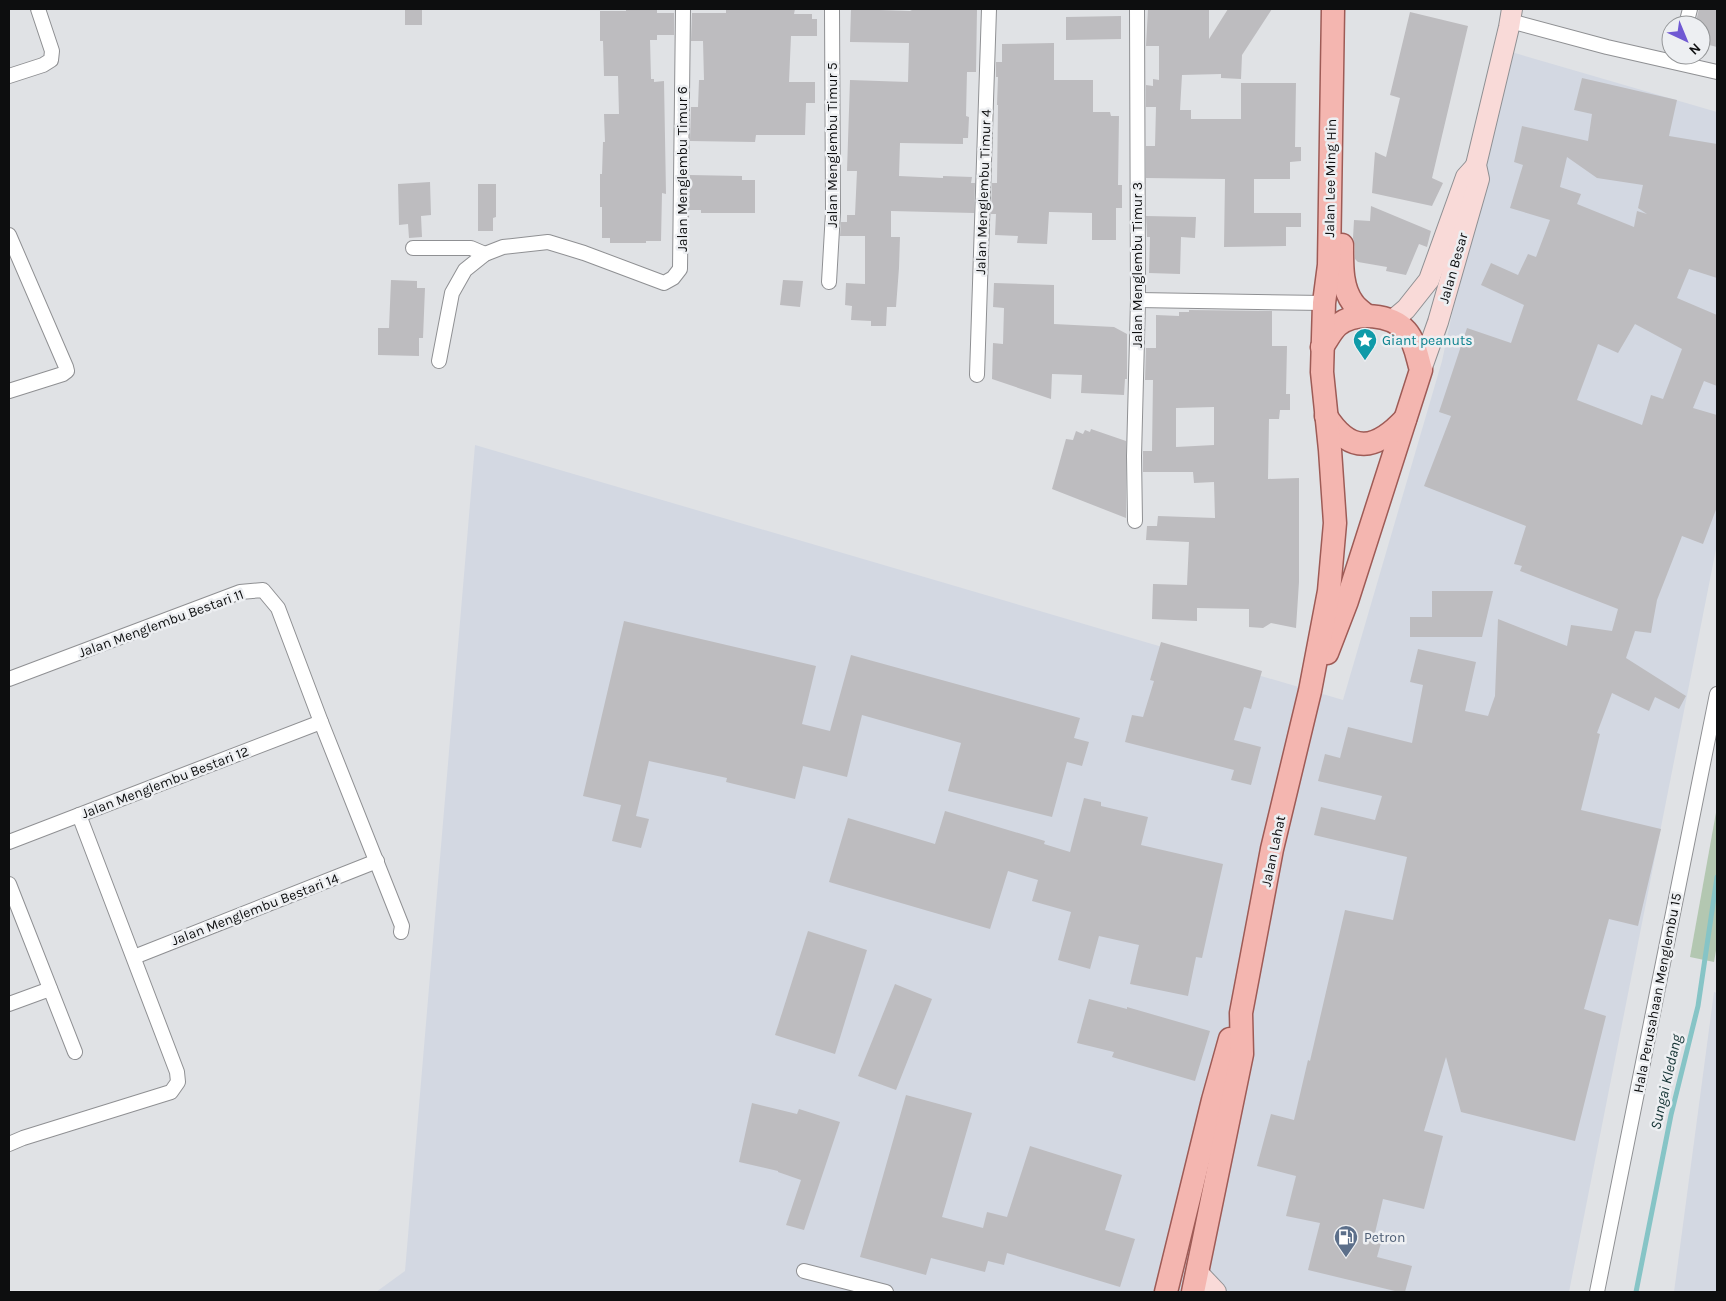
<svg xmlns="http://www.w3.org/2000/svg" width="1726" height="1301" font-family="Karla,sans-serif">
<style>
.built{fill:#d3d8e2}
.green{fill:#b3c7b1}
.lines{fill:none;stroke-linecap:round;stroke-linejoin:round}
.stream{stroke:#86c4c6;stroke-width:5}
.building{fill:#bdbcbf;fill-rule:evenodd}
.street-casing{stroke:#8f9093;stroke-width:16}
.secondary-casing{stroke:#8f9093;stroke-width:22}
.primary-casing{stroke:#9e5b56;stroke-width:25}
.street{stroke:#fff;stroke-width:14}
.secondary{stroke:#f9dad8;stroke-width:20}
.primary{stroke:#f4b6b0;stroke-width:22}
.labels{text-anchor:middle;stroke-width:5;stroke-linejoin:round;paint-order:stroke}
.street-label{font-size:14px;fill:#0d0e0f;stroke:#edeff2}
.culture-label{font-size:14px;fill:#0d838f;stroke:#edeff2;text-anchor:start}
.service-label{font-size:14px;fill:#4e5e75;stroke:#edeff2;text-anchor:start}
.water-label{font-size:15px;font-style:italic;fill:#163536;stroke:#edeff2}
</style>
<rect width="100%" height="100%" fill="#e0e2e5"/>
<g class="built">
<polygon points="1508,51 1717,112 1717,544 1569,1292 376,1292 405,1271 475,445 1343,700 1442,361"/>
<polygon points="1714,992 1717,993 1717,1292 1674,1292"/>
</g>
<polygon class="green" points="1717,807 1717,945 1714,962 1690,957"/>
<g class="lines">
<polyline class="stream" points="1636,1292 1671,1115 1698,1006 1717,877"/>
</g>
<g class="building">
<rect x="405" y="9" width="17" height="16"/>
<polygon points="626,9 657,9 657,13 674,13 674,35 657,35 657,40 650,40 651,79 654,79 654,82 664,81 666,194 662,193 661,241 646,241 646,243 610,243 610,238 602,238 602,207 600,207 600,174 602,174 603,142 605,142 604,114 619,114 618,76 604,76 603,41 600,41 600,11 626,11"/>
<polygon points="726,9 795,9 794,14 812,14 812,19 817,19 817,36 791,36 789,82 815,82 815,103 806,103 805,135 756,135 755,142 690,141 691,107 698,107 699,80 704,80 703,41 691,41 692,13 726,13"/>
<polygon points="851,9 910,11 912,10 912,9 977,9 976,72 967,72 966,116 969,117 968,138 963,138 963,144 900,143 899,176 943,178 943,176 972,177 971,183 975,183 974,213 891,211 891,237 900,237 899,268 896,307 887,307 886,326 871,326 871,321 851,320 852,306 845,305 846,283 865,284 865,236 840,236 841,222 847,222 847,215 855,215 857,171 847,171 850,80 908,82 909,43 850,42"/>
<polygon points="1148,9 1209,9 1209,39 1228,9 1272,9 1242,55 1241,79 1221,78 1221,74 1182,75 1180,110 1191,110 1191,119 1241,119 1241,83 1296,83 1295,147 1301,147 1301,161 1290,162 1290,179 1254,179 1254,213 1301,213 1301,227 1286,227 1286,246 1224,247 1225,179 1146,178 1146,146 1155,146 1156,107 1146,107 1146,85 1153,86 1153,79 1159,80 1159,46 1146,46"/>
<polygon points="1699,9 1717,9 1717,47 1701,43 1701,25 1695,25"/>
<polygon points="1410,12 1468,26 1432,178 1443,183 1432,206 1372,193 1375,152 1386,157 1400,98 1390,95"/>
<polygon points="1121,16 1121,39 1066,40 1066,17"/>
<polygon points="1054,43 1054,80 1093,80 1093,112 1110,112 1111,116 1119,116 1118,185 1122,185 1122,208 1116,208 1116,240 1092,240 1092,213 1049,212 1047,244 1017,243 1018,236 995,235 996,214 991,214 992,183 997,183 998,105 997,105 998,77 996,77 996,62 1002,62 1002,44"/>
<path d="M1582,78l95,22 -8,36 48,8v134l-28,-9 -12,29 40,17v71l-13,-5 -11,27 24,7v92l-14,37 -21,-8 -25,64 -6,33 -16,-2 -9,27 60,38 -7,13 -24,-12 -6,14 -37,-18 -15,40 3,1 -19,76 80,19 -23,97 -29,-7 -25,90 22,7 -31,125 -114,-29 -15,-55 -22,74 19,5 -19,73 -41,-10 -9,38 8,2 -5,18 35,9 -7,26h-6l-91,-22 12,-47 -34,-7 10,-40 -39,-10 14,-52 23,6 14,-60 2,1 35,-151 48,10 14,-63 -93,-22 7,-28 54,13 7,-24 -64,-15 7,-27 15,4 8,-31 64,16 11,-58 -13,-3 8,-33 58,13 -11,49 23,5 7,-20 3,-77 69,27 4,-21 41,6 6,-22 -98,-38 2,-5 -8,-2 12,-38 -102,-40 27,-70 -12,-4 28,-84 44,15 13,-38 -43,-20 10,-22 27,12 10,-21 8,3 14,-37 -40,-12 13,-43 -9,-3 8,-36 66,15 4,-27 -18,-4zM1567,157l30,21 46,7 -5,23 9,6 -10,-3 -3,16 -57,-23 4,-10 -21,-7zM1635,324l47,25 -19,50 -12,-4 -9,30 -65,-25 21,-56 20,9z"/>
<polygon points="690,175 742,176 742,180 755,180 755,213 701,213 701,210 689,210"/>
<polygon points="430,182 431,215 421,216 422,237 409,238 408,224 399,225 398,184"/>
<polygon points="478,184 496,184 496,217 493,218 493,231 478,231"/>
<polygon points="1371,206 1431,231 1427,247 1419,244 1406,275 1386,271 1387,267 1358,262 1355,259 1355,245 1353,238 1354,220 1370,221"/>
<polygon points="1146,216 1196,217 1195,238 1181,237 1180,274 1149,273 1150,237 1147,237"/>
<polygon points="391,280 417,281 417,288 425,288 423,338 419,338 419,356 378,355 378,328 389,328"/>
<polygon points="783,280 803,281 800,307 780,305"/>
<polygon points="994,283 1054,285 1054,324 1114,327 1127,334 1127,379 1125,379 1124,395 1081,393 1082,375 1052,374 1051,399 992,379 993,343 1003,344 1004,308 993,307"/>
<path d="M1189,310l83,1v35h15l-1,48h4v16h-10l-1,9h-10l-1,60 31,-1v104l-3,46 -25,-5 -8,5 -14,-1v-18l-52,-1v13l-45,-2 1,-35 34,1 2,-43 -43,-2 1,-14h10l1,-10 57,2 -1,-36 -20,1 -1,-11h-50v-21h9l1,-71h-8l1,-32h10v-33l23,1v-4h10zM1214,407v38l-38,2v-39z"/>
<polygon points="1091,429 1126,441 1126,518 1052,489 1066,439 1073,440 1076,431 1083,434 1085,430 1090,432"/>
<polygon points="1432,591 1493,591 1482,637 1410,637 1410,617 1432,617"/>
<polygon points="624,621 816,666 802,724 830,731 851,655 1080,718 1074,738 1089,742 1082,766 1067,762 1052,817 948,791 961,743 862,715 847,777 803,766 795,799 726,782 727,778 649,761 636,816 649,819 641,848 612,841 621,805 583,796"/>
<polygon points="1161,642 1262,671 1251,709 1244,707 1234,740 1261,747 1251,785 1231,780 1234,770 1125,742 1132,715 1143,717 1154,681 1150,680"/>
<polygon points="1084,798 1101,802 1101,806 1148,817 1141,845 1223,864 1202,958 1196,957 1188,996 1130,984 1139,945 1099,936 1090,969 1058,960 1071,912 1032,901 1038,880 1008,871 990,929 829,882 848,818 935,844 945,811 1045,841 1044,844 1070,852"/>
<polygon points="808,931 867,950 835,1054 775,1035"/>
<polygon points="895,984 932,999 896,1090 858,1076"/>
<polygon points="1089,999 1127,1009 1127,1007 1210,1031 1195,1081 1112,1057 1114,1052 1077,1043"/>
<polygon points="906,1095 972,1113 942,1217 983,1228 987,1212 1007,1217 1030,1146 1122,1175 1105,1230 1135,1239 1120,1287 1007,1253 1004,1265 988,1261 985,1272 931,1258 926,1275 860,1257"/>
<polygon points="752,1103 797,1114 799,1109 840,1122 804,1230 786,1225 801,1180 778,1172 778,1171 739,1162"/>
</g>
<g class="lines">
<g class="street-casing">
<g id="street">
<polyline points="1510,21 1607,47 1717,72"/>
<polyline points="1686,25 1690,9"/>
<polyline points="9,76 43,65 51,60 52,51 38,9"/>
<polyline points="9,235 66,367 67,371 63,374 9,391"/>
<polyline points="413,248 471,248 485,254"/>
<polyline points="829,282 833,212 832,9"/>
<polyline points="1138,300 1324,303"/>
<polyline points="439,361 452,293 465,270 485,254 503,247 548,242 584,253 664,283 673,278 680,269 683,9"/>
<polyline points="977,375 989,9"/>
<polyline points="1135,521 1134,456 1138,300 1137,9"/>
<polyline points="9,679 240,592 263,590 278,608 321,722 402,926 401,932"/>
<polyline points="9,842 321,722"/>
<polyline points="9,884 75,1052"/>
<polyline points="134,957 377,861"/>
<polyline points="9,1004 50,989"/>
<polyline points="9,1144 23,1138 171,1092 178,1082 177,1072 79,815"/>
<polyline points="804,1271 886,1292"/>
<polyline points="1597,1292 1717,694"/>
</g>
</g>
<g class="secondary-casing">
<g id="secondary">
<polyline points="1393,320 1406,309 1429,280 1466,177 1475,167"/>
<polyline points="1421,370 1438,322 1479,179 1476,165 1509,27 1512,9"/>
<polyline points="1198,1273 1216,1292"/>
</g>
</g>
<g class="primary-casing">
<g id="primary">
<path d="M1342,245c0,19 -1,42 11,58 3,5 9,9 14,13"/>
<path d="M1322,347c5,-7 10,-17 16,-22 18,-14 53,-11 68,6 9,10 11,26 15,39l-74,231 -20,52"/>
<path d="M1326,416c25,39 50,34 79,3"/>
<polyline points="1166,1292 1213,1100 1230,1039"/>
<polyline points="1193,1292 1242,1054 1241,1013 1272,849 1310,691 1329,591 1335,523 1330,450 1322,372 1324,303 1329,265 1333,9"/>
</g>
</g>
<use href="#street" class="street"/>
<use href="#secondary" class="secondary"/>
<use href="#primary" class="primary"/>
</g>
<defs>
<g id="sight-pin" transform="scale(1.25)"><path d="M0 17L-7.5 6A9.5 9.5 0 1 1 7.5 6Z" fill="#0f9aa8" stroke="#edeff2"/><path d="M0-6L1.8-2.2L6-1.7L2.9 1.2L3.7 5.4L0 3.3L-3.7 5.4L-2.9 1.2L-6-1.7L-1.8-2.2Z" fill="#fff"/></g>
<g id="fuel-pin" transform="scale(1.25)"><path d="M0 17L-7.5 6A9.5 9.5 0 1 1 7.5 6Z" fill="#5c6f8a" stroke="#edeff2"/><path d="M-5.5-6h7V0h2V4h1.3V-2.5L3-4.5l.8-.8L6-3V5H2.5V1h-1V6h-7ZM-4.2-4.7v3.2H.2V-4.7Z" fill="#fff"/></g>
</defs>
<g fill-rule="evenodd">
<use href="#sight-pin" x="1365" y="340"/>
<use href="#fuel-pin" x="1346" y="1237"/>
</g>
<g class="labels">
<g class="street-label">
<text transform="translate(832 145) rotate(-90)" y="5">Jalan Menglembu Timur 5</text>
<text transform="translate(682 169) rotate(-90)" y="5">Jalan Menglembu Timur 6</text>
<text transform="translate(1330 178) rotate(-89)" y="5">Jalan Lee Ming Hin</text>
<text transform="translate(983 192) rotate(-88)" y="5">Jalan Menglembu Timur 4</text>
<text transform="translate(1137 265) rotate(-90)" y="5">Jalan Menglembu Timur 3</text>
<text transform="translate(1453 268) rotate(-74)" y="5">Jalan Besar</text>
<text transform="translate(161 623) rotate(-20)" y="5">Jalan Menglembu Bestari 11</text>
<text transform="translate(165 782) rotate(-21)" y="5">Jalan Menglembu Bestari 12</text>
<text transform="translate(1273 851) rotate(-78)" y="5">Jalan Lahat</text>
<text transform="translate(255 909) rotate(-21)" y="5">Jalan Menglembu Bestari 14</text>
<text transform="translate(1657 993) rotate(-79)" y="5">Hala Perusahaan Menglembu 15</text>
</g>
<g class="culture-label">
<text x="1382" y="345">Giant peanuts</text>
</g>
<g class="service-label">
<text x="1364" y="1242">Petron</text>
</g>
<g class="water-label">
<text transform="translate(1666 1082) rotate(-77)" y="5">Sungai Kledang</text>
</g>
</g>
<rect width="1726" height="1301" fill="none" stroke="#0d0e0f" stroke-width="20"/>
<g transform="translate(1686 40) rotate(136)"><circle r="24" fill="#edeff2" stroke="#939597"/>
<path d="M0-4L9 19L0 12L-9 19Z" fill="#7059d3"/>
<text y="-8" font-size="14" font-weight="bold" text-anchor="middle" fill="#0d0e0f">N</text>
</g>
</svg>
